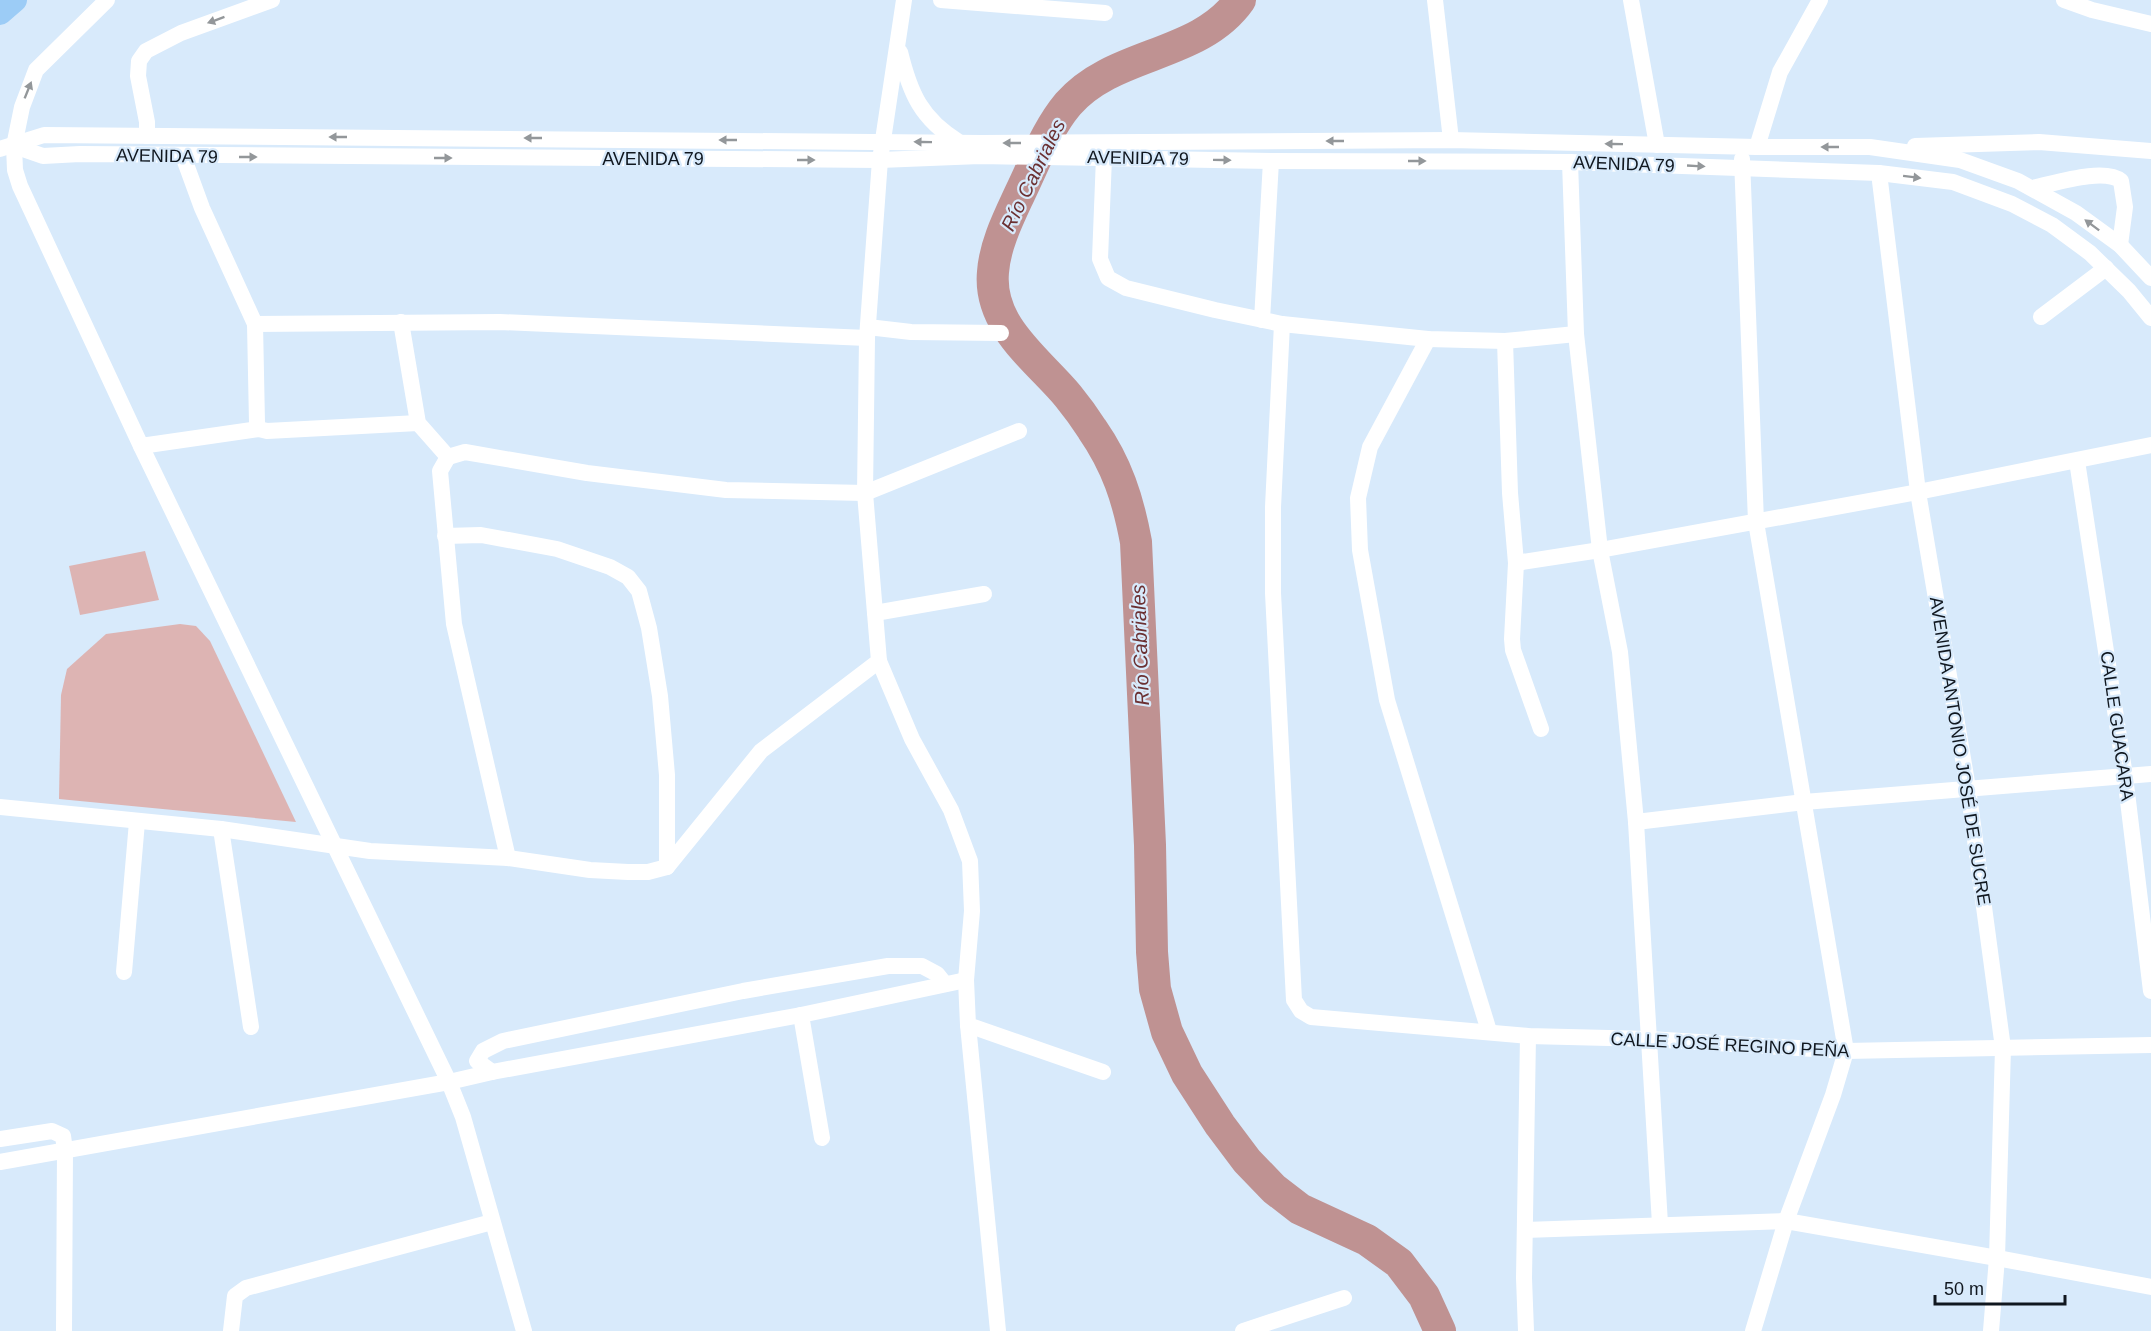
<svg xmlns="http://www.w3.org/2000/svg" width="2151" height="1331" font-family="Arial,sans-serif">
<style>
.green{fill:#ddb4b3}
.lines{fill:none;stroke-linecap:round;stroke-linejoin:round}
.river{stroke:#bf9292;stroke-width:32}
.minor{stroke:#fff;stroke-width:16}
.highway{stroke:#9cccf6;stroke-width:24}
.oneway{fill:#93979a}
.labels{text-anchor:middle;stroke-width:4.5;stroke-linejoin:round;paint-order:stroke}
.street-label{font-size:18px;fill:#10171f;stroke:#d8eafb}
.water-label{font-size:20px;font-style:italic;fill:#6b3032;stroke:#d8eafb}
</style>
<rect width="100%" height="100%" fill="#d8eafb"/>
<g class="green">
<polygon points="145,551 159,600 80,615 69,566"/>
<polygon points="180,624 196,626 210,641 296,822 59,799 61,695 67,669 106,634"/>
</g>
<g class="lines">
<path class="river" d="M1240,0c-41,58 -126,51 -172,104 -21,25 -33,58 -47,87 -12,26 -26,53 -28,81 -5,54 45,88 75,124 9,11 17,22 24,33 25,36 36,70 44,113l14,303 2,107 3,37 12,43 20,42 33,51 27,36 27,28 26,20 67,31 32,23 25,33 16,35"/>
<g class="minor">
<polyline points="107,0 36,70 22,107 14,146 15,170 20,186 141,446 449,1082 463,1117 524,1331"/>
<polyline points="941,0 1105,13"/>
<polyline points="1435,0 1451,140"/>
<polyline points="1631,0 1657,145"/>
<polyline points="2064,0 2092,10 2151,24"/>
<path d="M900,52c10,41 21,67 59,90"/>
<polyline points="147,136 147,122 138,76 139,61 146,51 181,33 272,0"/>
<polyline points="14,146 43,156 80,154 880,160 980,156 1271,161 1570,162 1879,173 1953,182 2012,204 2052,225 2090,253 2129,291 2151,318"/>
<polyline points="1915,146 2039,142 2151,151"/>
<polyline points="1757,147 1780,72 1820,0"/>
<polyline points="0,149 44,135 982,143 1451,140 1757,147 1870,147 1960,160 2018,181 2076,213 2120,245 2151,278"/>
<polyline points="183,156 202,208 255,324 257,423 259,429 267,431 418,423"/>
<polyline points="1104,157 1100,259 1108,278 1126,288 1215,310 1282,324 1428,339 1505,341 1576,334"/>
<polyline points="1742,159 1756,522 1846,1051 1833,1095 1786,1221 1753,1331"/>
<polyline points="1570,162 1576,334 1600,550 1620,652 1636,822 1660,1224"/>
<polyline points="1879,173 1918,492 1968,788 2003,1048 1997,1258 1991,1331"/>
<path d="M2032,188c21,-4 72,-21 89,-7l4,26 -5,38"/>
<polyline points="2041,317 2106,268"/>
<polyline points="1262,320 1271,161"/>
<polyline points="401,322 418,423 448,457 440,471 454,624 508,858"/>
<polyline points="255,324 500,322 867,338"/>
<polyline points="1282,324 1273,507 1273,593 1294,1000 1301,1011 1311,1017 1528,1036 1649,1039 1846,1051 2151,1045"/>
<polyline points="868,327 911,332 1001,333"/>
<polyline points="1428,339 1370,447 1358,498 1360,550 1387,700 1489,1031"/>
<polyline points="1505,341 1510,493 1516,563 1512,639 1513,650 1541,729"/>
<polyline points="141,446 259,429"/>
<polyline points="448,457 465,452 587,473 726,490 865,493 1019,431"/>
<polyline points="2077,461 2125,776 2151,991"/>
<polyline points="445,536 481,535 557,549 610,567 628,577 639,591 649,628 660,696 667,775 667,867"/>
<polyline points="1516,563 1600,550 1918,492 2151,445"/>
<polyline points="875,613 984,594"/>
<polyline points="879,661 912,739 951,810 970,861 972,911 966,980 968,1025 1103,1072"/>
<polyline points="0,807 221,829 370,851 508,858 590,870 628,872 648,872 667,867 761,751 879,661 865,493 867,338 880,160 904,0"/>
<polyline points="1636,822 1804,802 2151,774"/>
<polyline points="221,829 251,1027"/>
<polyline points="124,972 137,822"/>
<polyline points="801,1015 822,1138"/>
<polyline points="968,1025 998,1331"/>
<polyline points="492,1072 477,1061 483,1051 503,1041 743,991 888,966 922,966 937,974 945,984"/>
<polyline points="0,1139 52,1131 63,1136 65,1150 64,1331"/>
<polyline points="0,1162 449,1082 492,1072 801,1015 966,980"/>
<polyline points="1525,1230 1786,1221 1997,1258 2151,1287"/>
<polyline points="231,1331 235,1296 246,1288 492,1222"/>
<polyline points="1243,1331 1344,1298"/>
<polyline points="1526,1331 1524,1278 1528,1036"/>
</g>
<polyline class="highway" points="0,13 15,0"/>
</g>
<defs><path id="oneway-solid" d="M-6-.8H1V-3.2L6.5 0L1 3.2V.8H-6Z" transform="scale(1.5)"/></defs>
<g class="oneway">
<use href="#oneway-solid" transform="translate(216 20) rotate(160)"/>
<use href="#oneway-solid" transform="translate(28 90) rotate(-68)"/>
<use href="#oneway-solid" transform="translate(338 137) rotate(-180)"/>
<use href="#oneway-solid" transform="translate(533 138) rotate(-180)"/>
<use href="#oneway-solid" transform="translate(728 140) rotate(-180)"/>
<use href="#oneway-solid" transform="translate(1335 141) rotate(180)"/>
<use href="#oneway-solid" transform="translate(923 142) rotate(-179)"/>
<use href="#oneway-solid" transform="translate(1012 143) rotate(-180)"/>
<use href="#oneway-solid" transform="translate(1614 144) rotate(-179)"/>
<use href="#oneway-solid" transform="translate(1830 147) rotate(180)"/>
<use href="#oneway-solid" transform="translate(248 157)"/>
<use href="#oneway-solid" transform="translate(443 158)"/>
<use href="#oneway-solid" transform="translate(806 160)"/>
<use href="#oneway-solid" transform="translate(1222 160) rotate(1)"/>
<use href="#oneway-solid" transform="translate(1417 161)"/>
<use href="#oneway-solid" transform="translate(1696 166) rotate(3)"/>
<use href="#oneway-solid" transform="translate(1912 177) rotate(7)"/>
<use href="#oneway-solid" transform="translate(2092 225) rotate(-143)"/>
</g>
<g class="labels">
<g class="street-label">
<text transform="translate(167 156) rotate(1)" y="6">AVENIDA 79</text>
<text transform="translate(1138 158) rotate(1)" y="6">AVENIDA 79</text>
<text x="653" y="165">AVENIDA 79</text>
<text transform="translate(1624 164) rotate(2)" y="6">AVENIDA 79</text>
<text transform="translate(2117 726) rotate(82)" y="6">CALLE GUACARA</text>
<text transform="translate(1960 751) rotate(81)" y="6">AVENIDA ANTONIO JOSÉ DE SUCRE</text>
<text transform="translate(1730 1045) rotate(3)" y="6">CALLE JOSÉ REGINO PEÑA</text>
</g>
<g class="water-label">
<text transform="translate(1033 175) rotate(-64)" y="7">Río Cabriales</text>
<text transform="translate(1140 645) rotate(-92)" y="7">Río Cabriales</text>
</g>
</g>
<path d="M1935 1295v9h130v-9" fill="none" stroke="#10171f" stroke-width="3"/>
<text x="1944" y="1295" font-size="18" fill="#10171f" stroke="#d8eafb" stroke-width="4.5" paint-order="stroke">50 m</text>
</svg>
